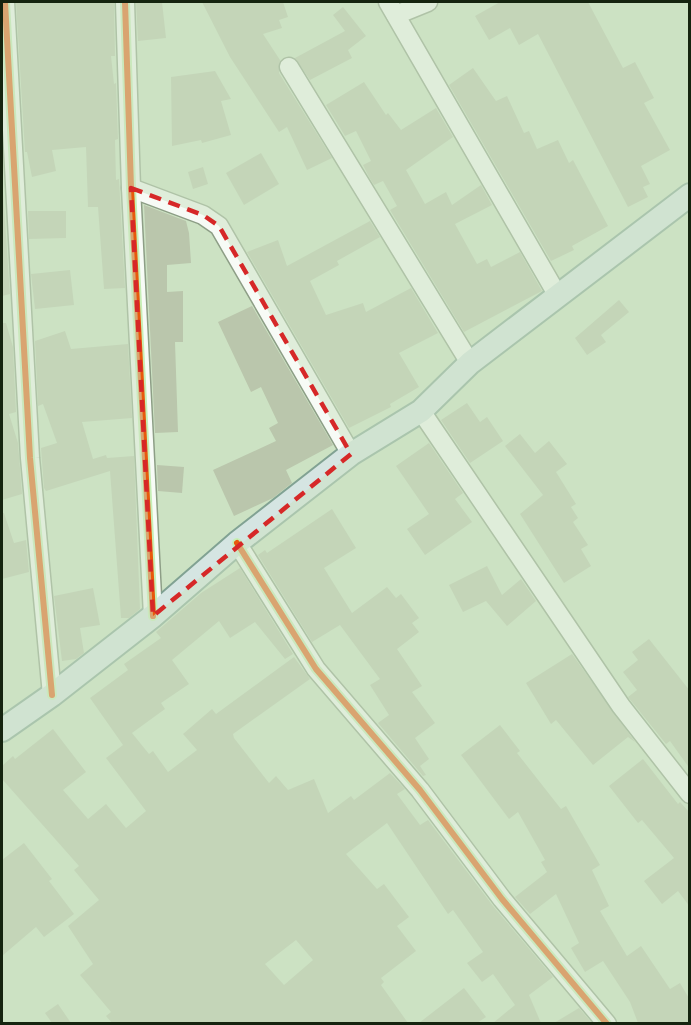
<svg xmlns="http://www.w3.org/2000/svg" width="691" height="1025" font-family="'DM Sans',sans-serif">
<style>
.building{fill:#bac6ac;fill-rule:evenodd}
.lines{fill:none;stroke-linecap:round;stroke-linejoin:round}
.minor-casing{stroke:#8d9e86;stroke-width:21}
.major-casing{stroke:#81a293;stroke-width:26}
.minor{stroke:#f7fbf6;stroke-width:18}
.major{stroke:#d5e5e2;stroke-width:22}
.cycleway-casing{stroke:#c7efb6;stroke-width:10}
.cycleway{stroke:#e8590c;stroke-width:6}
.marked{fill:none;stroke:#d62828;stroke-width:4.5;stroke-dasharray:12 8;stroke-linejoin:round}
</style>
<rect width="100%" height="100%" fill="#cce2c3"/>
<g class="building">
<polygon points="16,2 114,2 115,56 111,56 114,84 116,83 118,139 115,140 116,180 119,179 125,288 104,289 98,207 88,207 86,147 52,150 56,171 32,177 27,152 25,152"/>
<polygon points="136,2 162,2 166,38 138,41"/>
<polygon points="202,2 283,2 288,17 279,20 282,28 263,34 280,60 279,73 332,158 307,170 287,127 279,132 230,57"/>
<polygon points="500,2 588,2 623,68 635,62 654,98 644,103 670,150 641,166 650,184 643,187 648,197 628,207 538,34 519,45 510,28 489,40 475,16"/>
<polygon points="343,7 366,36 348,50 352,58 310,80 295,58 345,31 333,15"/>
<polygon points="473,68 496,101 507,96 524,133 529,131 537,149 558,140 569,163 573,160 608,226 572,246 574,250 551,261 449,85"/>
<polygon points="215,71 231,99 221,101 231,135 202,143 201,140 172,146 171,77"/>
<polygon points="364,82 386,115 388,113 401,130 436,108 453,137 406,170 425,204 446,192 452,205 481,185 492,205 455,224 477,264 487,259 491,267 520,252 542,291 464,332 390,210 397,206 383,181 374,185 369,177 363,165 371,161 356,131 345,136 326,105"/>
<polygon points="261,153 279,184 244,205 226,173"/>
<polygon points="203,167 208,184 193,189 188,172"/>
<polygon points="2,177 10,294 2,296"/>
<polygon points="144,205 186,221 189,233 191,263 167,265 167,292 183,291 183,342 175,342 178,432 155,433"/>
<polygon points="28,211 66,211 66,238 29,239"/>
<polygon points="370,221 380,237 337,261 339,265 310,281 326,315 363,303 366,312 411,288 438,333 399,353 419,387 390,404 391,407 349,428 247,252 278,240 287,266"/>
<polygon points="70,270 74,305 35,309 31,274"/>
<polygon points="619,300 629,312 601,335 606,342 587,355 575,338"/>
<polygon points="252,306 333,445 286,470 292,483 273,498 234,516 213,470 276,441 269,428 278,423 261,387 251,392 218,322"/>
<polygon points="2,323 6,323 13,347 16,412 9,414 18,443 22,494 2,500"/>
<polygon points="65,331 71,349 128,344 132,418 82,422 93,459 106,455 107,458 134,456 140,609 129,618 121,618 110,471 46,491 44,488 41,448 57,443 43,404 38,406 35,341"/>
<polygon points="467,403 480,422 487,417 503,441 470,463 441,420"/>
<polygon points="520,434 535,453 549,441 567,464 556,472 576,504 571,507 578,518 573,522 588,545 581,549 591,566 564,583 520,514 543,495 505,446"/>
<polygon points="429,443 463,493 455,499 472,522 425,555 407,529 429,514 396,466"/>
<polygon points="157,465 184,467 182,493 158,491"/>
<polygon points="332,509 356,548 324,568 352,613 387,587 396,598 401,594 419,618 412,623 419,632 397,649 422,686 412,692 435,723 415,738 429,759 420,766 426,775 423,776 378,723 389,715 370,685 380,679 340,625 312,642 258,555 265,550 267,553"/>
<polygon points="2,513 4,513 14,543 26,540 29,572 2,579"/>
<polygon points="487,566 502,595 521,579 536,601 507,626 486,601 463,612 449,585"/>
<path d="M240,568l53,86 -8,5 -30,-37 -25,16 -11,-17 -47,39 17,24 -28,19 4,6 -33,24 17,21 4,-3 15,21 29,-22 -14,-16 29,-25 4,5 78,-57 16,22 -77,55 1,4 35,45 7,-7 12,14 26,-11 14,34 23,-17 3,4 36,-27 15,16 -8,5 23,31 8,-5 65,86 60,71 -24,18 12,28h-48l22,-18 -22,-31 -11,8 -15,-19 16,-11 -30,-42 -5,4 -61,-91 -41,31 31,35 7,-5 25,33 -12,9 19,25 -35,27 3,4 -3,3 27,38h-296l-6,-7 5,-4 -31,-37 13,-11 -25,-38 31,-26 -25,-30 5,-4 -77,-87v-13l11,-10 2,3 38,-30 33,43 -23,18 25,29 18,-15 20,24 20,-17 -40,-53 17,-13 -33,-47 38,-28 -4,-6 37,-26 -5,-6 45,-39zM296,940l17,20 -29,25 -19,-21z"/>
<polygon points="93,588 100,625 80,628 84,653 76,659 62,661 54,596"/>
<polygon points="649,639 690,691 690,769 670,741 666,744 628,697 637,690 623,672 638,660 632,652"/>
<polygon points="572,654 635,742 628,737 593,765 556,720 551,724 526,683"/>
<polygon points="500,725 520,751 517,753 561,809 566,806 600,865 592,870 609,906 600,911 627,956 641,946 670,989 680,983 690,1000 690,1023 638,1023 630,1002 603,961 585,972 571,948 579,943 556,894 530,914 515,897 547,872 541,862 545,860 518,812 509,819 461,755"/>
<polygon points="643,759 678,804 680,802 690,813 690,907 678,891 662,904 644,881 674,858 642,820 638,823 609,786"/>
<polygon points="24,843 52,879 49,881 74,914 44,937 36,927 2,956 2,860"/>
<polygon points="464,988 486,1017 477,1023 419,1023"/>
<polygon points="58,1004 71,1023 52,1023 45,1013"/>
<polygon points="579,1008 592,1023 554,1023"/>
</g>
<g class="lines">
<g class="minor-casing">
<g id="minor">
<polyline points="5,2 30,458 52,695"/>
<polyline points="125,2 131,188 153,616"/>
<polyline points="388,2 558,296"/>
<polyline points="396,15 428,2"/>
<polyline points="289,67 470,363"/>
<polyline points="131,188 203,215 219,226 351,454"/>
<polyline points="421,411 621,706 690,794"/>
<polyline points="237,543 316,669 420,790 502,899 607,1024"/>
</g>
</g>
<g class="major-casing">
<polyline id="major" points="2,730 52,695 153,616 237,543 351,454 421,411 470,363 690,195"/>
</g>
<use href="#minor" class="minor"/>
<use href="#major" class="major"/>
<g class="cycleway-casing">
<g id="cycleway">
<polyline points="5,2 30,458 52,695"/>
<polyline points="125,2 131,188 153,616"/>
<polyline points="237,543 316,669 420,790 502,899 607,1024"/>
</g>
</g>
<use href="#cycleway" class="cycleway"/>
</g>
<path d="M0 0H691V1025H0ZM131,188l72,27 16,11 132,228 -198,162z" fill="#cce2c3" fill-opacity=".55" fill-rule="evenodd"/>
<path class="marked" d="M131,188l72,27 16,11 132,228 -198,162z"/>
<rect width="691" height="1025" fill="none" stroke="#15240f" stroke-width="6"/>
</svg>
